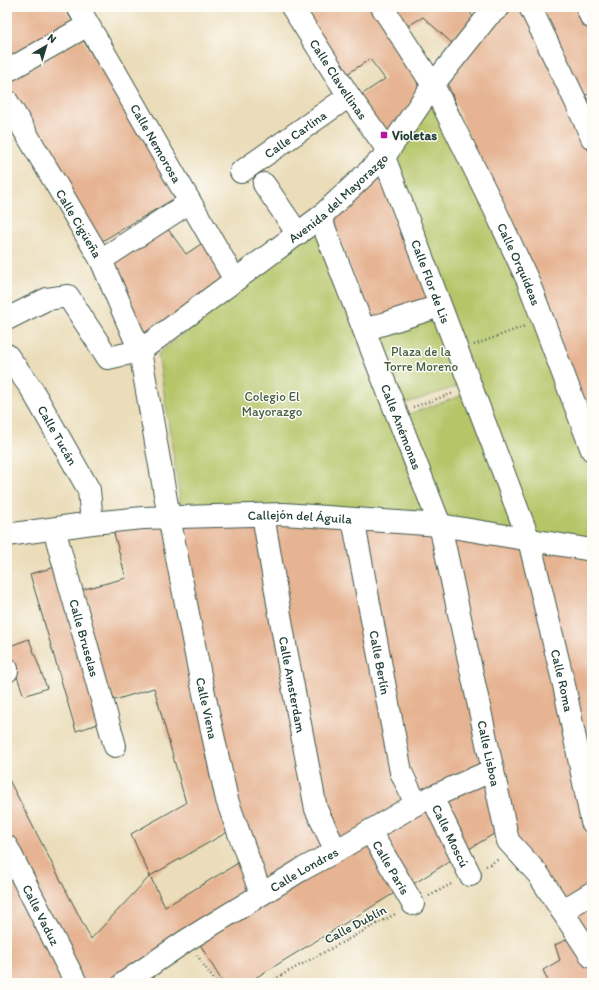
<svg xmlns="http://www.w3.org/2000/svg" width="599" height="990" font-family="Itim,sans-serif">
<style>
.green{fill:#b5c567;stroke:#6a814e}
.building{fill:#e6b493}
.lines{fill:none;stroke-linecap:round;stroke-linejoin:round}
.minor-casing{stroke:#3e5548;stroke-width:24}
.path{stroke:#3e5548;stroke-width:2.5;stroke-dasharray:1 3;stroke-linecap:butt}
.minor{stroke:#fff;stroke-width:22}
.poi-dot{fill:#b5179e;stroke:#fdfcf7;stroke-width:1.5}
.labels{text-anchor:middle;stroke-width:3;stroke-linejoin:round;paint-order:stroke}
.street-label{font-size:13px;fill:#1f3d34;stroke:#fdfcf7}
.poi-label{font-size:13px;font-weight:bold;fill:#1f3d34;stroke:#fdfcf7;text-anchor:start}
.park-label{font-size:13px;fill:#445f41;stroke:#fdfcf7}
</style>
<rect width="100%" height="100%" fill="#fdfcf7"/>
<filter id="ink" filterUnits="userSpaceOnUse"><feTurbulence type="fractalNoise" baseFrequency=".025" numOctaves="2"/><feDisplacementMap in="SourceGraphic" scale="8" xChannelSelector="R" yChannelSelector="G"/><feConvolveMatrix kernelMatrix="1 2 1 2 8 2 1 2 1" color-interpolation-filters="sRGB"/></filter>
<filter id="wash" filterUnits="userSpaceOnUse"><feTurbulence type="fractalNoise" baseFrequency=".012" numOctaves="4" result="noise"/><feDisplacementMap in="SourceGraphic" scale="16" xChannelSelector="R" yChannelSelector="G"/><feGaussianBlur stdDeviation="0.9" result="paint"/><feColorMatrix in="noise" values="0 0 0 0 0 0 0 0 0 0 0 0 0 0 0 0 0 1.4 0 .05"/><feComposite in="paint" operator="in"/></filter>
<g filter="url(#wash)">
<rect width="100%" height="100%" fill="#ebddba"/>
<g class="green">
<polygon points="437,99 536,317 592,466 592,544 534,536 392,158"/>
<polygon points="316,230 428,516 181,505 158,354"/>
<polygon points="442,311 471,382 401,405 372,334"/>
<polygon points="469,393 522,533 447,519 406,415"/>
</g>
<g id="blocks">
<g class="building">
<polygon points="7,7 64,7 75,25 7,64"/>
<polygon points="300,7 376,7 414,65 420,96 389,138 358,97 385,79 370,59 344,76"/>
<polygon points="387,7 467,7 475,21 454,45 423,17 401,30"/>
<polygon points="511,7 524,7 592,158 592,434 448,85 477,41"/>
<polygon points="541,7 585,7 592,23 592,93 582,96"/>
<polygon points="82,38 177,197 97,244 7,85 7,83"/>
<polygon points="384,169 435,303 372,324 332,216"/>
<polygon points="165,225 186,254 207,240 229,278 148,339 133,323 111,262"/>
<polygon points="259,521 330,849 264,888 231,798 176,523"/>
<polygon points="269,521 351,523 409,802 339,843 321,805"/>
<polygon points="165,523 231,830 150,876 131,834 186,803 154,688 108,702 77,591 126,578 112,526"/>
<polygon points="359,525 436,530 488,767 419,797 406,768"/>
<polygon points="446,531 526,543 592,842 592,887 565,905 522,851 504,801"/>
<polygon points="534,545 592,555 592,800"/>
<polygon points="59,566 105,722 76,731 30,574"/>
<polygon points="29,639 47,688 24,696 7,649 7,647"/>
<polygon points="491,775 502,829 464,852 437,798"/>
<polygon points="7,776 91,939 150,876 165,907 245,859 256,892 117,983 80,983 7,838"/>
<polygon points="431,800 458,856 407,888 373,833"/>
<polygon points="369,837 401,889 247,983 223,983 198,941"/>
<polygon points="7,857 71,983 7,983"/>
<polygon points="592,897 592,949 568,911"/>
<polygon points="572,937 592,970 592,983 549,983 543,970 560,960 555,945"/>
</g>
</g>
</g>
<g filter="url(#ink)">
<use href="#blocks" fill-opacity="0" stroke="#3e5548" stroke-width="1"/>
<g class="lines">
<g class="minor-casing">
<g id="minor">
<path id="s1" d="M78,7l157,273"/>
<path id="s2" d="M292,7l57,89 39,54"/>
<path id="s3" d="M382,7l51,78 62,125 33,71 64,169"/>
<polyline points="530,7 576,102 592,138"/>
<polyline points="587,7 591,17"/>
<polyline points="7,71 88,25"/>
<path id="s4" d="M7,101l94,159 39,91 29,166 31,158 27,125 34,94"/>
<path id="s5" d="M384,157l145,383 35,145 28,137"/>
<path id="s6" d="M241,172l108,-76"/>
<polyline points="264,184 298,234"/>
<path id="s7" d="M320,217l120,308 68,316 30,33 54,83"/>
<polyline points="101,260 190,202"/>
<path id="s8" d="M7,319l40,-20 21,-3 40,62 32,-7 180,-134 64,-60 49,-72 55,-69 11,-9"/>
<polyline points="364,330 440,306"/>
<path id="s9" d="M7,355l24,33 58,102 3,33"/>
<path id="s10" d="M263,515l22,129 31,165 20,42"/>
<path id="s11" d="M353,519l48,253 15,32"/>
<path id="s12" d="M54,529l61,217"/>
<path id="s13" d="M7,535l85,-12 51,-5 141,-4 156,11 152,25"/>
<polyline points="7,669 7,671"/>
<path id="s14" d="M432,797l38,78"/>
<path id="s15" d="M370,831l43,73"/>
<path id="s16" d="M7,847l69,136"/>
<polyline points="562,911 592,893"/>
<path id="s17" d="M124,983l63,-43 114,-70 35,-19 80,-47 77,-34"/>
</g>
</g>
<g class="path">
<polyline points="474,345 525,326"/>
<polyline points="413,407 454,393"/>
<polyline points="486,866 499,859"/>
<polyline points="429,896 453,883"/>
<polyline points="197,955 216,983"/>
<polyline points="267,983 397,913"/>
</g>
<use href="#minor" class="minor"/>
</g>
</g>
<rect class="poi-dot" x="380" y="131" width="8" height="8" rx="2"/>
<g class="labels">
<g class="street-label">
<text dy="5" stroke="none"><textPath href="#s2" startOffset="86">Calle Clavellinas</textPath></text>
<text dy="5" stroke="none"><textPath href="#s6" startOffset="66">Calle Carlina</textPath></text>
<text dy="5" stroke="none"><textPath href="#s1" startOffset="157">Calle Nemorosa</textPath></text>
<text dy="5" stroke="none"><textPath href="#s8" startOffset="423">Avenida del Mayorazgo</textPath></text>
<text dy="5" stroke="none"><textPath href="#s4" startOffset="142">Calle Cigüeña</textPath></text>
<text dy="5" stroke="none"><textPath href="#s3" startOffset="292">Calle Orquídeas</textPath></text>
<text dy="5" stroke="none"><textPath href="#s5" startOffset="133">Calle Flor de Lis</textPath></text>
<text dy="5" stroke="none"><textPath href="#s7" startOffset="225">Calle Anémonas</textPath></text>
<text dy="5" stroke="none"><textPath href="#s9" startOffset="95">Calle Tucán</textPath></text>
<text dy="5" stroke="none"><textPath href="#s13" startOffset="294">Callejón del Águila</textPath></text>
<text dy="5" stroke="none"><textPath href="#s12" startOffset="113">Calle Bruselas</textPath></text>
<text dy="5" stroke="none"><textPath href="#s11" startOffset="146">Calle Berlín</textPath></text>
<text dy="5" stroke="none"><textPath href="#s5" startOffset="554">Calle Roma</textPath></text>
<text dy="5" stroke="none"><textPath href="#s10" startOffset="172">Calle Amsterdam</textPath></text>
<text dy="5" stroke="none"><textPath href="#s4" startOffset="647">Calle Viena</textPath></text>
<text dy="5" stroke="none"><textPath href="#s7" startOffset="564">Calle Lisboa</textPath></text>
<text dy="5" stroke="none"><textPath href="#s14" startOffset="43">Calle Moscú</textPath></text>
<text dy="5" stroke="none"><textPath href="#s15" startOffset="42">Calle París</textPath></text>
<text dy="5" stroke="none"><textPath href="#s17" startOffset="213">Calle Londres</textPath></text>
<text dy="5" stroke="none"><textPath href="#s16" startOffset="76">Calle Vaduz</textPath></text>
<text transform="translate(355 924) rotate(-28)" y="5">Calle Dublín</text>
</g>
<g class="poi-label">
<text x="392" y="140">Violetas</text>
</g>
<g class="park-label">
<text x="421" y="356">Plaza de la<tspan x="421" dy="15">Torre Moreno</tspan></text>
<text x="272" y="401">Colegio El<tspan x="272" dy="15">Mayorazgo</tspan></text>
</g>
</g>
<rect width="599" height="990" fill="none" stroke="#fdfcf7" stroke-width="24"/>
<g transform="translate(46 46) rotate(38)" stroke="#fdfcf7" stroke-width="3" paint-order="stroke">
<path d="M0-3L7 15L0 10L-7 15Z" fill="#1f3d34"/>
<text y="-6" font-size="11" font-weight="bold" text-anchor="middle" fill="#1f3d34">N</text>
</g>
</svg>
